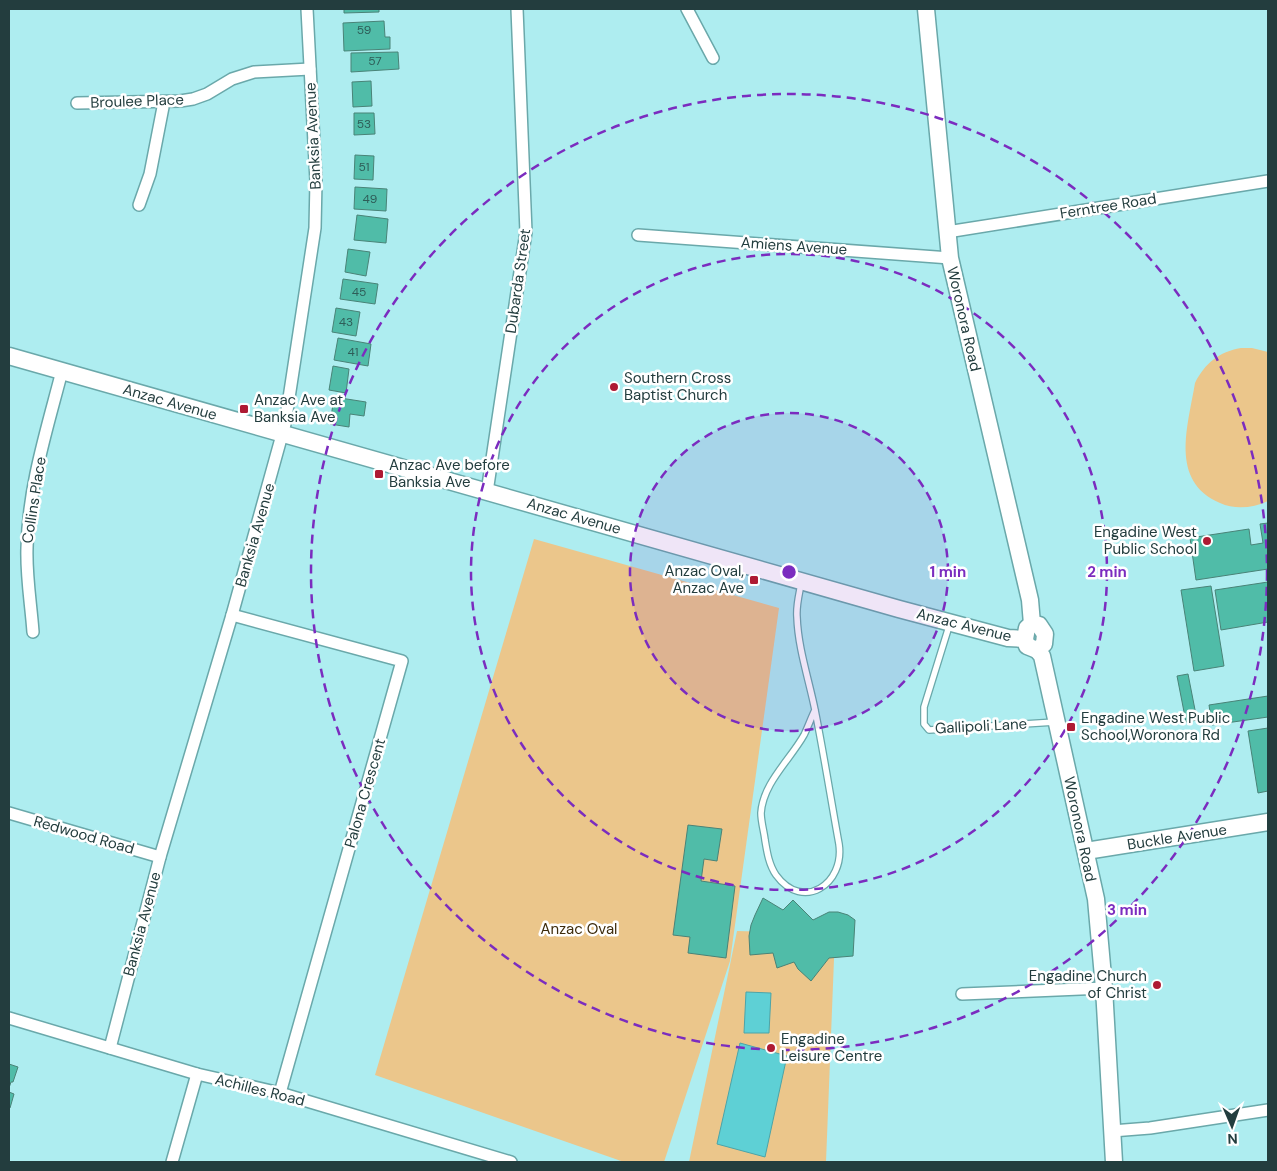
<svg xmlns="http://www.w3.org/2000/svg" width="1277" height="1171" font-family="'DM Sans',sans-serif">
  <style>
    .green { fill: #ebc68b }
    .water { fill: #5ed0d5; stroke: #4ca4a8 }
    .building { fill: #50bca8; stroke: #498377 }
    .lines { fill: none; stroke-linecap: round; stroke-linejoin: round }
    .lane-casing { stroke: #6aa8aa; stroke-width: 8 }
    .street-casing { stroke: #6aa8aa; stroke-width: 14 }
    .secondary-casing { stroke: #6aa8aa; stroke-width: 19 }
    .lane { stroke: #fff; stroke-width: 5.5 }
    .street { stroke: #fff; stroke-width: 11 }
    .secondary { stroke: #fff; stroke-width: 16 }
    .ring { fill: none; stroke: #7b2cbf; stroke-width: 2.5; stroke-dasharray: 9 6 }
    .poi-dot { fill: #ae1a33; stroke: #fff; stroke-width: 2 }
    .labels { text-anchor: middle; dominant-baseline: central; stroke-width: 5; stroke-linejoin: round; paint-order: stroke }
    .number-label { font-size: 12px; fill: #2e5d58 }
    .street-label { font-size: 15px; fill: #233d3e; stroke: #fff }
    .poi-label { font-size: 15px; fill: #233d3e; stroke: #fff; text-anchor: start }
    .park-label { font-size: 15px; fill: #3e2c0c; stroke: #fff }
    .centre { fill: #7b2cbf; stroke: #fff; stroke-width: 2.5 }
    .ring-label { font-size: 15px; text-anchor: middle; font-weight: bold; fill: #7b2cbf; stroke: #fff; stroke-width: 5; stroke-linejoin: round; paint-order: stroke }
  </style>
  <rect width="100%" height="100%" fill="#aeedf0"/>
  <g class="green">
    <path d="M1241,348H1252L1268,352V501C1253,508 1235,510 1220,503C1169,481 1188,426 1195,383C1205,363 1219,352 1241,348Z"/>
    <polygon points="534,539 779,608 730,961 664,1162 624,1162 375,1075"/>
    <polygon points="737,931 835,934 826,1162 689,1162"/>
  </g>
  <g class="water">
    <polygon points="746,992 771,993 769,1033 744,1033"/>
    <polygon points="740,1043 787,1056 765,1157 717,1144"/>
  </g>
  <g class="building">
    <polygon points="344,9 379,9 379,12 344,13"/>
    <polygon points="384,21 385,37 390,37 390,49 344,51 343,23"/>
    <polygon points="398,52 399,69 351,72 351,53"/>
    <polygon points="371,81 372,106 353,107 352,82"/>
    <polygon points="354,113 374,113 375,134 354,135"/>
    <polygon points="355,155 374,156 373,180 354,179"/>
    <polygon points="355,187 387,189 386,211 354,209"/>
    <polygon points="357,215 388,219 386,243 354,240"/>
    <polygon points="348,249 370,252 366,276 345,272"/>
    <polygon points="343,279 378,284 375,304 340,299"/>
    <polygon points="336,308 360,312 356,336 332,332"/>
    <polygon points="338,338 371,344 368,366 334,360"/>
    <polygon points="333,366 349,369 346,393 329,390"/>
    <polygon points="334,397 366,402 364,416 350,414 349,427 330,424"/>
    <polygon points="1268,523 1268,569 1196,580 1190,538 1249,529 1251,545 1263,543 1260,524"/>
    <polygon points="1268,582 1268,622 1221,630 1215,590"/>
    <polygon points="1211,586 1224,666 1194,671 1181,590"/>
    <polygon points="1188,674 1197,720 1186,722 1177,676"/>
    <polygon points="1268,696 1268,717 1212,725 1209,705"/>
    <polygon points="1268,728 1268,791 1258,793 1248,731"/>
    <polygon points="688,825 722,829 717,861 704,859 701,881 735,886 726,958 688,953 690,937 673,935"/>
    <polygon points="763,898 783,910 793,900 813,920 829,912 838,912 848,915 855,920 853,956 829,958 811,981 798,969 794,962 777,968 773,953 750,955 749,936 751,925 755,915"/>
    <polygon points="9,1062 9,1064 18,1067 13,1082 11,1082 9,1088"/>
    <polygon points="9,1092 14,1094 10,1108 9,1107"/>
  </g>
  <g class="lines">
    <defs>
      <g id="lane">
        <path d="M801,584C799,595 796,606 797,617C798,648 809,680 815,710C824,755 831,800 839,844C845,884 803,912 776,875C769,865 767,852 765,840C764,831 761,822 761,813C763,783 790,760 804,735C808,727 811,718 815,710"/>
        <polyline points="950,623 924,707 924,724 929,730 1055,722"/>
      </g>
      <g id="street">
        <polyline points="687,9 713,58"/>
        <polyline points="77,103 180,101 193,99 207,94 232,79 254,72 310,69"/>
        <polyline points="139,205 150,174 164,102"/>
        <polyline points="947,232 1268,181"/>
        <polyline points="638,235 950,258"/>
        <polyline points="487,492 526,232 517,9"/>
        <polyline points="232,615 402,661 280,1093"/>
        <path d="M33,632C31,604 26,576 27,548C28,488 47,429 62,371"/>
        <polyline points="9,813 160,857"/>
        <polyline points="962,994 1104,988"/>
        <polyline points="9,1018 197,1074 280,1093 511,1162"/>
        <polyline points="110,1048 160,857 232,615 285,424 315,228 316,181 307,9"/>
        <polyline points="1112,1131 1150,1128 1268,1110"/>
        <polyline points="172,1162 197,1074"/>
      </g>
      <g id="secondary">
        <polyline points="926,9 950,258 1030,600 1032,624"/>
        <polyline points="9,356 899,609 1008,638 1025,639"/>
        <polygon points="1032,624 1039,625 1045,634 1044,644 1037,650 1027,646 1025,639 1027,628"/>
        <polyline points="1037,650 1042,656 1096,899 1104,988 1114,1162"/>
        <polyline points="1086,851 1268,822"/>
      </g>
    </defs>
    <use href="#lane" class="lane-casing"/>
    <use href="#street" class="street-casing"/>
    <use href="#secondary" class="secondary-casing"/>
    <use href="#lane" class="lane"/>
    <use href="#street" class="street"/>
    <use href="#secondary" class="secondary"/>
  </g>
  <circle cx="789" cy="572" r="159" fill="#7b2cbf" fill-opacity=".12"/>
  <g class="ring">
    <circle cx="789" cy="572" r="159"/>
    <circle cx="789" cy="572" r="318"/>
    <circle cx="789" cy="572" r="478"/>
  </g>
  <g class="poi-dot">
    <circle cx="614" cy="387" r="5"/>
    <rect x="239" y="404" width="10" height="10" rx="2.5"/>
    <rect x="374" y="469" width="10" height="10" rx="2.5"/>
    <circle cx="1207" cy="541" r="5"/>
    <rect x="749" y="575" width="10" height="10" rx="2.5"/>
    <rect x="1066" y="722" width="10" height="10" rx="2.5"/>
    <circle cx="1157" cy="985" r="5"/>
    <circle cx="771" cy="1048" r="5"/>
  </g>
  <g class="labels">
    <g class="number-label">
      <text x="364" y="30">59</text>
      <text x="375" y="61">57</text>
      <text x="364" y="124">53</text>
      <text x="364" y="167">51</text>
      <text x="370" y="199">49</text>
      <text x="359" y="292">45</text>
      <text x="346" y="322">43</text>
      <text x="353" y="352">41</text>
    </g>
    <g class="street-label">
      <text transform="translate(137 101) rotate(-2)">Broulee Place</text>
      <text transform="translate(313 136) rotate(-93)">Banksia Avenue</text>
      <text transform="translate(1108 206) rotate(-9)">Ferntree Road</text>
      <text transform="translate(794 246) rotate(4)">Amiens Avenue</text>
      <text transform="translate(518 281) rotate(-82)">Dubarda Street</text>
      <text transform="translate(964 319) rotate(77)">Woronora Road</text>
      <text transform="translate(170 402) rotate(16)">Anzac Avenue</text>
      <text transform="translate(34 500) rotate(-81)">Collins Place</text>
      <text transform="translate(574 516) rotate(16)">Anzac Avenue</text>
      <text transform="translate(255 535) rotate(-74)">Banksia Avenue</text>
      <text transform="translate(964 625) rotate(14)">Anzac Avenue</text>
      <text transform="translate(981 726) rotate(-3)">Gallipoli Lane</text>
      <text transform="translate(365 793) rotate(-74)">Palona Crescent</text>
      <text transform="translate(1080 829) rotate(78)">Woronora Road</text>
      <text transform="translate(84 835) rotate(16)">Redwood Road</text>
      <text transform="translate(1177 837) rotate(-9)">Buckle Avenue</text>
      <text transform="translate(142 924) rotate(-75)">Banksia Avenue</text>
      <text transform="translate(260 1090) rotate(14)">Achilles Road</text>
    </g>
    <g class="poi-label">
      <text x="624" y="378">Southern Cross<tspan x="624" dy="17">Baptist Church</tspan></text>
      <text x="254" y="400">Anzac Ave at<tspan x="254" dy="17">Banksia Ave</tspan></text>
      <text x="389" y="465">Anzac Ave before<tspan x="389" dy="17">Banksia Ave</tspan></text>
      <text x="1197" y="532" text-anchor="end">Engadine West<tspan x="1197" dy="17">Public School</tspan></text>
      <text x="744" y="571" text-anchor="end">Anzac Oval,<tspan x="744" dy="17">Anzac Ave</tspan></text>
      <text x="1081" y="718">Engadine West Public<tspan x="1081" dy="17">School,Woronora Rd</tspan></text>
      <text x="1147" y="976" text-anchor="end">Engadine Church<tspan x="1147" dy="17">of Christ</tspan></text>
      <text x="781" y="1039">Engadine<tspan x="781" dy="17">Leisure Centre</tspan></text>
    </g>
    <g class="park-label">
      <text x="579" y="929">Anzac Oval</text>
    </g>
  </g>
  <circle cx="789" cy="572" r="8" class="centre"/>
  <g class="ring-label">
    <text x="948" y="577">1 min</text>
    <text x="1107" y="577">2 min</text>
    <text x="1127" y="915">3 min</text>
  </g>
  <rect width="1277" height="1171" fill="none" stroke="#233d3e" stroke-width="20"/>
  <g transform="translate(1232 1126) rotate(178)" stroke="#ffffff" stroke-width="4" paint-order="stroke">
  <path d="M0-4L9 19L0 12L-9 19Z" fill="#233d3e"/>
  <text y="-8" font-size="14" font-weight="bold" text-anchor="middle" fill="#233d3e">N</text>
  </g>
</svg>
